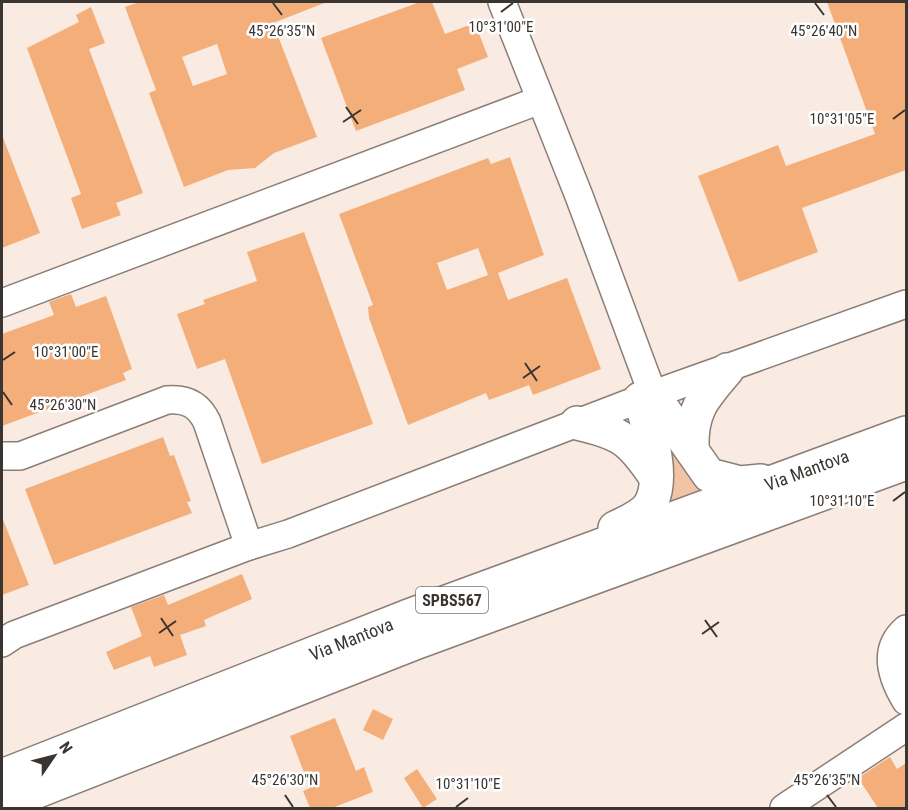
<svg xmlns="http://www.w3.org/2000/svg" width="908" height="810" font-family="'Roboto Condensed',sans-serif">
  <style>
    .green { fill: #f0c4a4 }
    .building { fill: #f4ae79; fill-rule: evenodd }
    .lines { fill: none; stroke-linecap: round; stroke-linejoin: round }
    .minor-casing { stroke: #8b7e76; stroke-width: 30 }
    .highway-casing { stroke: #8b7e76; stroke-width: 36 }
    .minor { stroke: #fff; stroke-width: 27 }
    .highway { stroke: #fff; stroke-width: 33 }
    .ticks { fill: none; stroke: #3a3531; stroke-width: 2 }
    .labels { text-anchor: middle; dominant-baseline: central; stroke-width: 5; stroke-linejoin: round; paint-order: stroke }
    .shield { fill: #fff; stroke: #75726f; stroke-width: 1.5 }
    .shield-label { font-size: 16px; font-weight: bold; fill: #3a3531 }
    .street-label { font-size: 18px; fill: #3a3531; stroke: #fff }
    .ticks-label { font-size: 15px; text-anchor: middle; fill: #3a3531; stroke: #fff; stroke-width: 5; stroke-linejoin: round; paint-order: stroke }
  </style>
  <rect width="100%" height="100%" fill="#f9ebe1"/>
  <polygon class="green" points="655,427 718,492 657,510"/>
  <g class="building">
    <path d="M139,2H327L273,23L317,137L274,153L255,168L228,170L184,187L149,93L156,90L125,7ZM217,44L227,74L193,86L182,57Z"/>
    <polygon points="420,2 432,2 445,34 475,23 488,57 457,69 465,90 356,131 321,38"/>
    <polygon points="827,2 906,2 906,170 802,208 818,252 739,282 698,176 778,145 786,166 875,134"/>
    <polygon points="91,7 105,43 89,49 143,193 116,203 121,215 82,229 71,198 81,194 27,48 79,22 76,15"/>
    <polygon points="2,135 40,233 2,248"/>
    <path d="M510,157L544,255L498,273L508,300L567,278L601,369L533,395L529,385L489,400L486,393L408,425L369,318L368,307L373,305L339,214L488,158L491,164ZM478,248L488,275L447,290L437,263Z"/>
    <polygon points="304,232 373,424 262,464 225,359 197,369 177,314 205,304 203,300 257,281 247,252"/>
    <polygon points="71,294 76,307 106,296 132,369 123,373 126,380 2,426 2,334 54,315 49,302"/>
    <polygon points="163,437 170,456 174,455 191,501 187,502 192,513 54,565 25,489"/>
    <polygon points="2,517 29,585 2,595"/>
    <polygon points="242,574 252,599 204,620 206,626 180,635 187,655 154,667 150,656 114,670 106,652 142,636 131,607 164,595 168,605"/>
    <polygon points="373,709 393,719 383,740 363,730"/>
    <polygon points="335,718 356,771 364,767 373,792 332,808 310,808 303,791 310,788 290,736"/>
    <polygon points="890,757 897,769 906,763 906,808 878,808 858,778"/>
    <polygon points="417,769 437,799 423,808 404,778"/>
  </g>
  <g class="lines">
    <defs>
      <g id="minor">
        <polyline points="502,2 579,196 653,395"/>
        <polyline points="2,303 540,100"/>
        <path d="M2,456H20L167,400C186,398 199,405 207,422L249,546"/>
        <path d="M906,629C882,650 892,678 906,701"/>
        <polyline points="2,643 14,635 249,546 288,534 640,399 906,304"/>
        <polyline points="784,808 906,727"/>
      </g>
      <g id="highway">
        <polyline points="653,395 709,475 740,483 761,481"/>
        <path d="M577,423C621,433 630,439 655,476"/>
        <path d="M692,447C691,410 704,397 727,370"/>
        <path d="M615,528C627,522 642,517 650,505C666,477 649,428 640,399"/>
        <path id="s1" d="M2,776L406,617L906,433"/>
        <polyline points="2,805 420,641 906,463"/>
      </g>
    </defs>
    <use href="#minor" class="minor-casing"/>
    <use href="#highway" class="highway-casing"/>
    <use href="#minor" class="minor"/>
    <use href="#highway" class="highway"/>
  </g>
  <path class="ticks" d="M273,3L282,15M815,3L824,15M501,12L513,3M346,107L358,124M893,119L905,110M343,122L361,110M3,360L15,352M525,363L537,381M523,378L540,366M3,392L12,405M893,501L905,492M161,618L173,636M705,620L717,637M159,633L176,621M702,634L719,622M285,795L293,807M827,795L836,807M456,807L468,798"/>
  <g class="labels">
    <rect class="shield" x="416" y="587" width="72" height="26" rx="4.5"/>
    <g class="shield-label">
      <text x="452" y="600">SPBS567</text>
    </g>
    <g class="street-label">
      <text stroke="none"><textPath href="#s1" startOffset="861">Via Mantova</textPath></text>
      <text stroke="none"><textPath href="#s1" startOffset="375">Via Mantova</textPath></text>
    </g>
  </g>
  <g class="ticks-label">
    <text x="501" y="32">10°31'00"E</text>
    <text x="282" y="36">45°26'35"N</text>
    <text x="824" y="36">45°26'40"N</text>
    <text x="842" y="124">10°31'05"E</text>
    <text x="66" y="357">10°31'00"E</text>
    <text x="63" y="410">45°26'30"N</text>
    <text x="842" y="506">10°31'10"E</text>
    <text x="285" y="785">45°26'30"N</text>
    <text x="827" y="785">45°26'35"N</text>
    <text x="468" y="789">10°31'10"E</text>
  </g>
  <rect width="908" height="810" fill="none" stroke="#3a3531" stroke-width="6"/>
  <g transform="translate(54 756) rotate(55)" stroke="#ffffff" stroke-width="4.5" paint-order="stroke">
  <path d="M0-4.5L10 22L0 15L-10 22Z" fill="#3a3531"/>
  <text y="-9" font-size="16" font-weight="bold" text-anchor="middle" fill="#3a3531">N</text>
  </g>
</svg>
